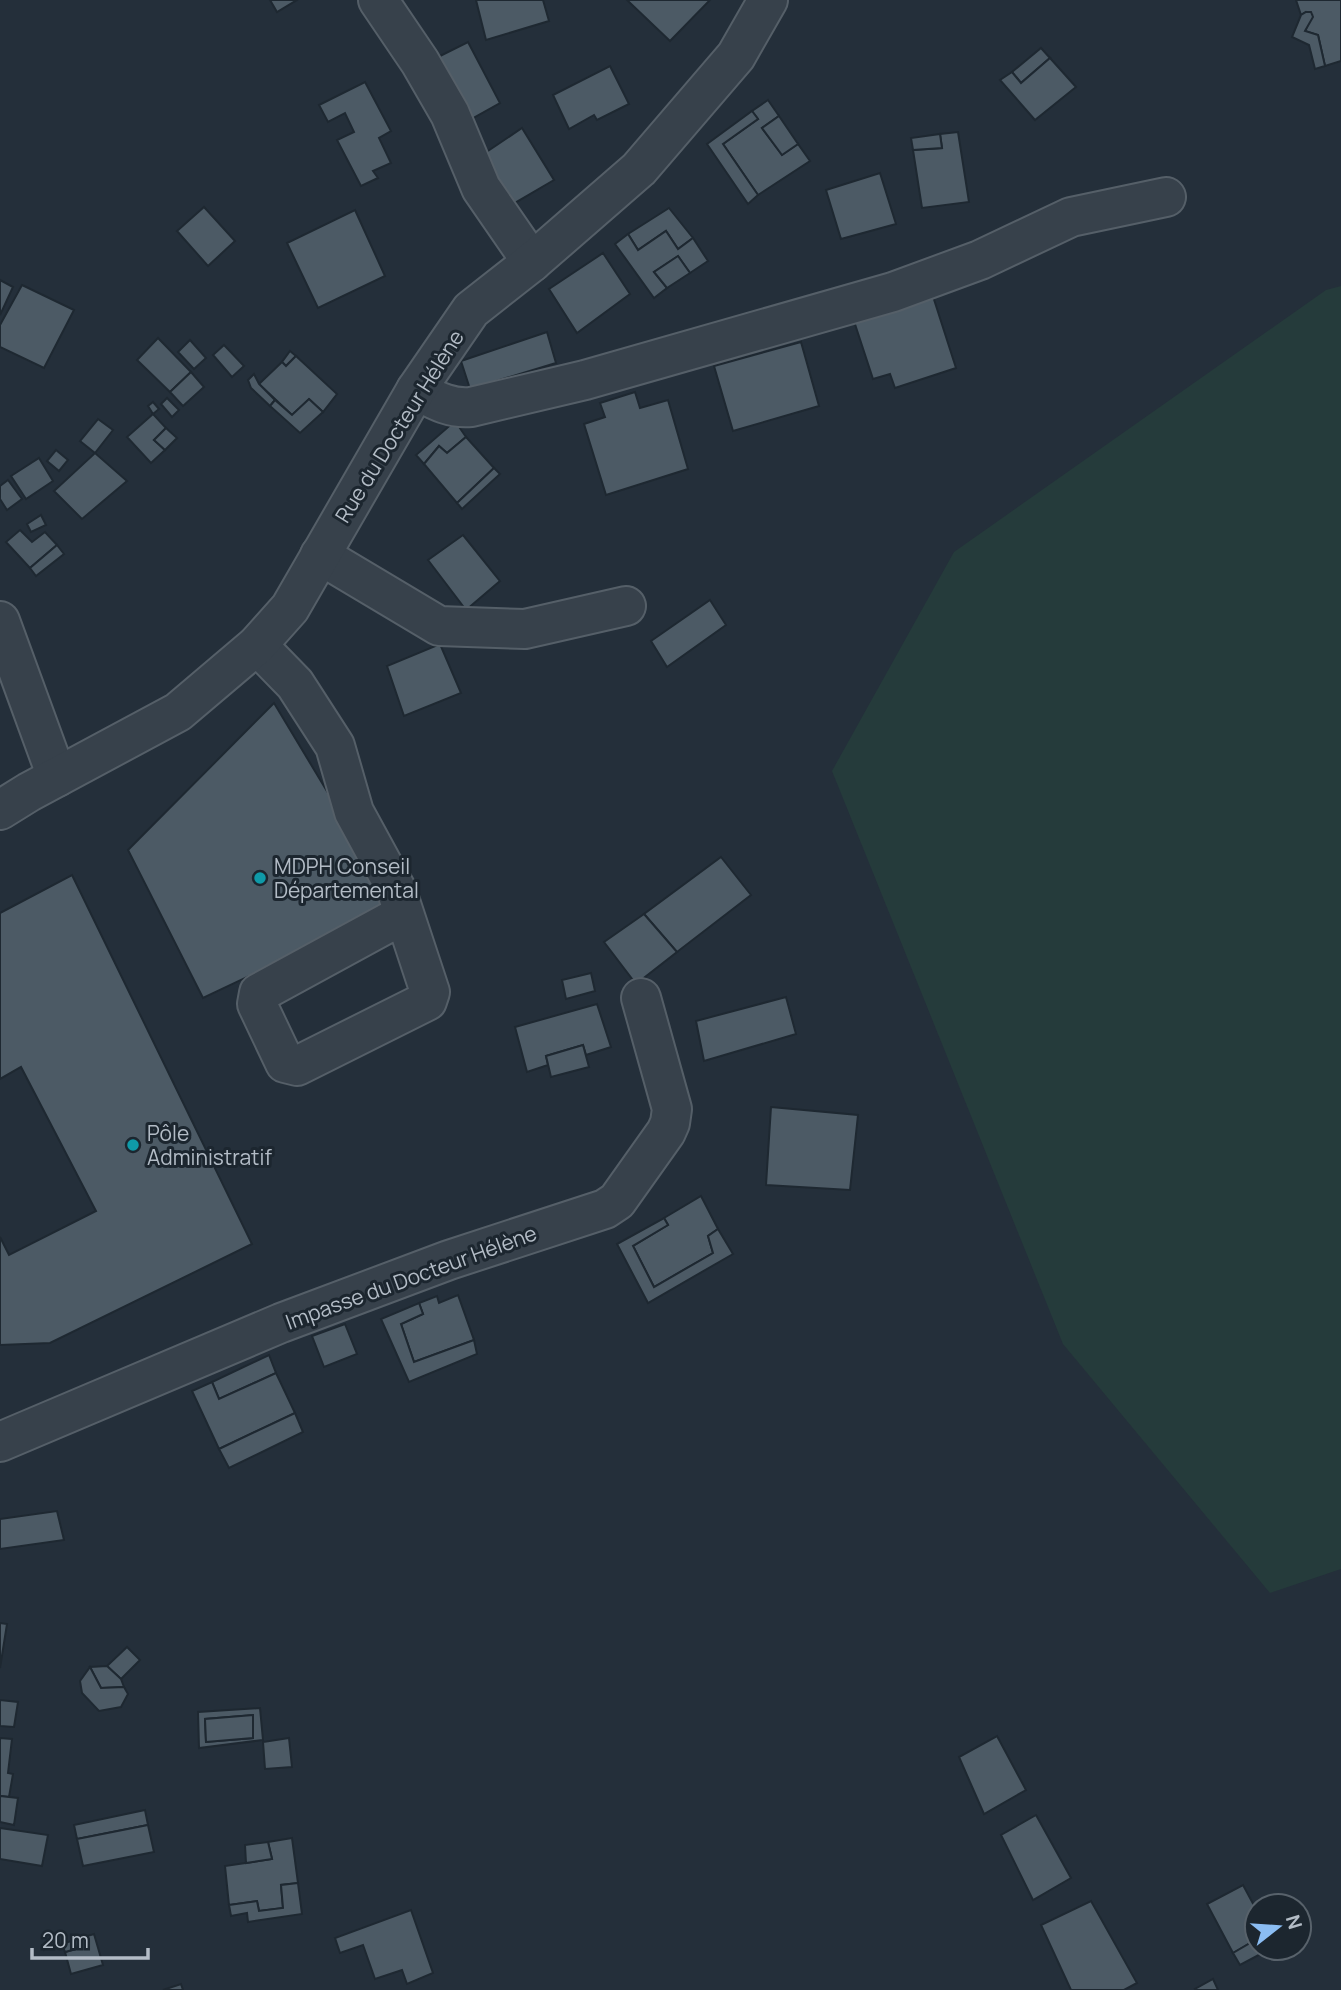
<svg xmlns="http://www.w3.org/2000/svg" width="1341" height="1990" font-family="Manrope,sans-serif">
  <style>
    .green { fill: #253b3b }
    .building { fill: #4c5a65; stroke: #1e2831; stroke-width: 2; fill-rule: evenodd }
    .lines { fill: none; stroke-linecap: round; stroke-linejoin: round }
    .minor-casing { stroke: #555f68; stroke-width: 42 }
    .minor { stroke: #37414b; stroke-width: 38 }
    .culture-dot { fill: #0f9aa8; stroke: #1c262f; stroke-width: 2.5 }
    .labels { text-anchor: middle; dominant-baseline: central; stroke-width: 6; stroke-linejoin: round; paint-order: stroke }
    .street-label { font-size: 21px; fill: #b3bcc6; stroke: #1c262f }
    .poi-label { font-size: 21px; fill: #b3bcc6; stroke: #1c262f; text-anchor: start }
  </style>
  <rect width="100%" height="100%" fill="#242f3a"/>
  <polygon class="green" points="1341,286 1341,1569 1270,1593 1063,1344 832,771 954,552 1326,290"/>
  <g class="building">
    <polygon points="270,0 297,0 277,12"/>
    <polygon points="476,0 543,0 549,21 486,40"/>
    <polygon points="627,0 710,0 670,41"/>
    <polygon points="1296,0 1341,0 1341,61 1325,66 1318,35 1305,31 1312,15 1306,12 1301,15"/>
    <polygon points="1306,12 1311,12 1313,17 1305,31 1318,35 1325,66 1315,69 1309,45 1292,37 1301,15"/>
    <polygon points="468,42 500,103 466,122 436,58"/>
    <polygon points="1041,48 1050,58 1021,83 1012,72"/>
    <polygon points="1050,58 1076,87 1035,120 1000,80 1012,72 1021,83"/>
    <polygon points="610,66 629,104 597,120 594,115 569,129 553,95"/>
    <polygon points="365,82 391,131 379,138 391,163 373,171 378,178 361,186 337,140 354,132 345,113 328,122 319,105"/>
    <polygon points="768,100 779,116 762,128 782,155 798,144 810,161 758,195 723,144 758,119 752,111"/>
    <polygon points="752,111 758,119 723,144 758,195 748,204 707,144"/>
    <polygon points="779,116 798,144 782,155 762,128"/>
    <polygon points="522,128 554,180 508,207 479,157"/>
    <polygon points="958,132 969,202 922,208 913,150 942,148 940,134"/>
    <polygon points="940,134 942,148 913,150 911,138"/>
    <polygon points="880,173 896,224 841,239 826,190"/>
    <polygon points="204,207 235,241 208,266 177,231"/>
    <polygon points="669,208 693,238 678,249 666,231 638,250 628,234"/>
    <polygon points="355,210 385,276 318,308 287,243"/>
    <polygon points="666,231 678,249 693,238 708,261 690,273 678,256 654,272 667,288 654,298 615,244 628,234 638,250"/>
    <polygon points="603,253 630,294 577,333 549,289"/>
    <polygon points="678,256 690,273 667,288 654,272"/>
    <polygon points="0,280 13,287 0,315"/>
    <polygon points="22,285 74,310 44,368 0,347 0,325"/>
    <polygon points="930,287 956,368 895,388 890,374 873,379 851,312"/>
    <polygon points="547,332 556,363 470,389 461,361"/>
    <polygon points="158,338 191,372 170,392 137,360"/>
    <polygon points="190,340 206,358 194,369 178,352"/>
    <polygon points="801,342 819,406 733,431 714,366"/>
    <polygon points="224,345 244,366 232,377 213,355"/>
    <polygon points="290,351 296,356 286,366 282,362"/>
    <polygon points="296,356 337,394 323,412 309,399 292,415 259,384 282,362 286,366"/>
    <polygon points="191,372 204,387 183,406 170,392"/>
    <polygon points="254,374 259,384 275,400 270,406 251,388 248,380"/>
    <polygon points="635,392 640,408 668,400 688,469 606,495 584,424 605,417 600,403"/>
    <polygon points="167,398 179,410 172,417 161,404"/>
    <polygon points="309,399 323,412 300,433 270,406 275,400 292,415"/>
    <polygon points="153,402 159,409 153,414 148,406"/>
    <polygon points="153,414 166,428 154,440 165,450 151,463 127,437"/>
    <polygon points="98,419 113,430 95,453 80,441"/>
    <polygon points="455,421 466,437 447,453 439,446 424,464 416,455"/>
    <polygon points="166,428 177,438 165,450 154,440"/>
    <polygon points="466,437 494,468 457,503 424,464 439,446 447,453"/>
    <polygon points="56,450 68,460 59,471 47,461"/>
    <polygon points="95,453 127,481 82,519 54,491"/>
    <polygon points="39,458 53,481 26,499 11,476"/>
    <polygon points="494,468 500,474 462,509 457,503"/>
    <polygon points="8,480 22,499 7,510 0,499 0,486"/>
    <polygon points="41,515 46,525 31,532 27,524"/>
    <polygon points="20,530 32,542 45,532 57,545 30,568 6,542"/>
    <polygon points="463,535 500,581 466,610 428,560"/>
    <polygon points="57,545 64,554 36,576 30,568"/>
    <polygon points="710,600 726,625 667,667 651,641"/>
    <polygon points="440,644 461,693 404,716 387,666"/>
    <polygon points="274,703 396,906 203,998 128,850"/>
    <polygon points="721,857 751,895 677,952 644,914"/>
    <polygon points="72,875 252,1244 50,1343 0,1345 0,1237 9,1255 96,1211 21,1067 0,1079 0,913"/>
    <polygon points="644,914 677,952 636,984 604,942"/>
    <polygon points="591,973 595,991 566,999 562,980"/>
    <polygon points="786,997 796,1034 704,1061 696,1021"/>
    <polygon points="597,1004 611,1047 586,1055 583,1045 546,1056 548,1065 527,1072 515,1027"/>
    <polygon points="583,1045 589,1067 551,1077 546,1056"/>
    <polygon points="771,1107 858,1115 850,1190 766,1185"/>
    <polygon points="701,1196 718,1229 708,1236 713,1253 654,1287 633,1246 668,1225 664,1218"/>
    <polygon points="664,1218 668,1225 633,1246 654,1287 713,1253 708,1236 718,1229 733,1254 648,1303 617,1244"/>
    <polygon points="458,1295 474,1340 414,1362 401,1324 423,1314 419,1303 437,1296 439,1303"/>
    <polygon points="419,1303 423,1314 401,1324 414,1362 474,1340 477,1354 409,1382 381,1319"/>
    <polygon points="345,1324 357,1354 324,1367 312,1336"/>
    <polygon points="269,1355 276,1373 219,1399 212,1382"/>
    <polygon points="276,1373 295,1413 219,1449 192,1391 212,1382 219,1399"/>
    <polygon points="295,1413 303,1432 229,1468 219,1449"/>
    <polygon points="57,1511 64,1540 0,1549 0,1519"/>
    <polygon points="0,1623 7,1624 0,1668"/>
    <polygon points="127,1647 140,1660 121,1679 107,1666"/>
    <polygon points="107,1666 121,1679 124,1687 101,1688 90,1667"/>
    <polygon points="90,1667 101,1688 124,1687 128,1694 121,1707 99,1711 82,1693 80,1681"/>
    <polygon points="0,1700 18,1702 14,1727 0,1726"/>
    <path d="M260,1708L263,1740L199,1748L198,1712ZM253,1715V1738L206,1742L205,1719Z"/>
    <polygon points="253,1715 253,1738 206,1742 205,1719"/>
    <polygon points="997,1736 1026,1790 984,1814 959,1757"/>
    <polygon points="0,1738 12,1739 8,1773 13,1774 9,1797 0,1796"/>
    <polygon points="289,1738 292,1767 265,1769 263,1742"/>
    <polygon points="0,1796 18,1798 14,1825 0,1822"/>
    <polygon points="145,1810 148,1825 77,1839 74,1825"/>
    <polygon points="1036,1815 1071,1878 1033,1900 1001,1835"/>
    <polygon points="148,1825 154,1852 83,1866 77,1839"/>
    <polygon points="0,1828 48,1835 42,1866 0,1859"/>
    <polygon points="292,1838 298,1883 281,1885 283,1908 259,1911 257,1901 229,1905 225,1866 272,1859 268,1842"/>
    <polygon points="268,1842 272,1859 246,1863 245,1845"/>
    <polygon points="298,1883 302,1914 248,1922 247,1913 231,1916 229,1905 257,1901 259,1911 283,1908 281,1885"/>
    <polygon points="1243,1885 1257,1911 1257,1939 1233,1953 1207,1904"/>
    <polygon points="1091,1901 1137,1983 1124,1990 1071,1990 1041,1925"/>
    <polygon points="411,1910 433,1973 407,1984 402,1970 375,1979 363,1945 340,1953 335,1938"/>
    <polygon points="94,1934 103,1965 71,1974 65,1952 76,1949 74,1940"/>
    <polygon points="1257,1939 1257,1948 1272,1948 1240,1965 1233,1953"/>
    <polygon points="74,1940 76,1949 65,1952 62,1944"/>
    <polygon points="1213,1979 1218,1990 1196,1990 1195,1989"/>
    <polygon points="181,1984 183,1990 163,1990"/>
  </g>
  <g class="lines">
    <defs>
      <g id="minor">
        <polyline points="378,0 420,62 450,114 481,188 532,262"/>
        <path d="M416,390C435,400 450,409 471,407L585,380L893,292L980,260L1071,217L1166,197"/>
        <polyline points="320,555 439,626 525,629 626,606"/>
        <polyline points="0,621 57,777"/>
        <polyline points="257,645 295,684 335,746 354,812 396,889 430,992 427,1001 297,1066 285,1063 257,1004 259,993 404,914"/>
        <polyline points="0,810 29,792 178,712 257,645 290,608 416,390 471,310 532,262 639,169 736,56 768,0"/>
        <polyline points="0,1442 281,1323 449,1260 605,1209 617,1201 666,1132 670,1123 672,1109 641,998"/>
      </g>
    </defs>
    <use href="#minor" class="minor-casing"/>
    <use href="#minor" class="minor"/>
  </g>
  <g class="culture-dot">
    <circle cx="260" cy="878" r="7"/>
    <circle cx="133" cy="1145" r="7"/>
  </g>
  <g class="labels">
    <g class="street-label">
      <text transform="translate(399 426) rotate(-58)">Rue du Docteur Hélène</text>
      <text transform="translate(411 1277) rotate(-20)">Impasse du Docteur Hélène</text>
    </g>
    <g class="poi-label">
      <text x="274" y="866">MDPH Conseil<tspan x="274" dy="24">Départemental</tspan></text>
      <text x="147" y="1133">Pôle<tspan x="147" dy="24">Administratif</tspan></text>
    </g>
  </g>
  <g transform="translate(1278 1927) rotate(73)"><circle r="33" fill="#1c262f" stroke="#58626b" stroke-width="2"/>
  <path d="M0-5L12 26L0 18L-12 26Z" fill="#8bbdf3"/>
  <text y="-10" font-size="19" font-weight="bold" text-anchor="middle" fill="#b3bcc6">N</text>
  </g>
  <path d="M32 1948v10h116v-10" fill="none" stroke="#b3bcc6" stroke-width="3.5"/>
  <text x="42" y="1948" font-size="21" fill="#b3bcc6" stroke="#1c262f" stroke-width="5" paint-order="stroke">20 m</text>
</svg>
